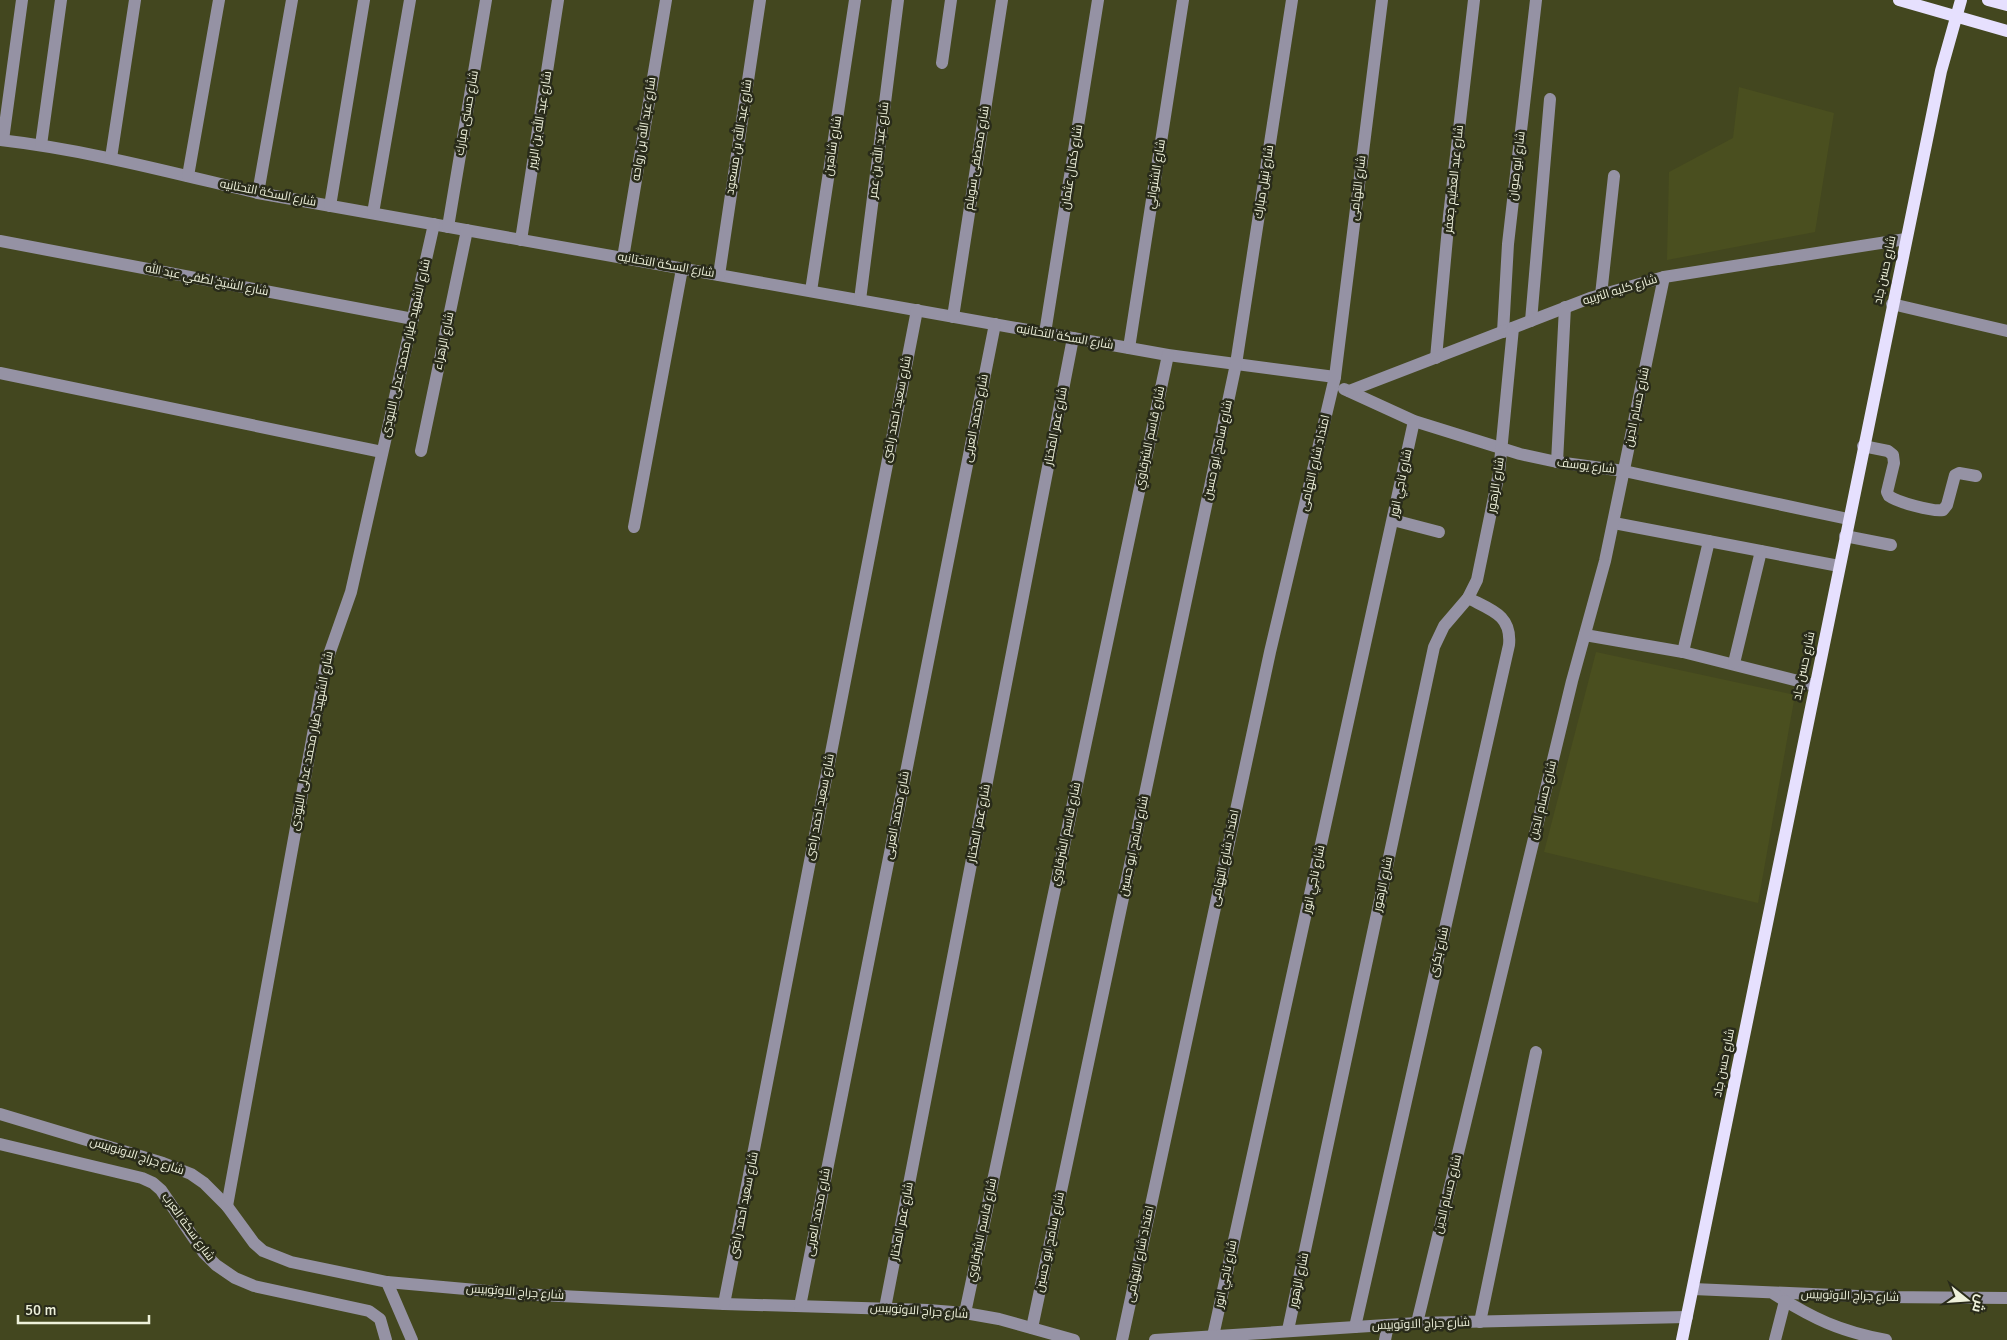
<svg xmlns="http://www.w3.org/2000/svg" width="2007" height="1340" font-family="Signika,Cairo,sans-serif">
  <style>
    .built { fill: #4a4f1f }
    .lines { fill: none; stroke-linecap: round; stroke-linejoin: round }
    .minor { stroke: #9592a4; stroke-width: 12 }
    .major { stroke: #e6e0fe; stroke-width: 12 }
    .labels { text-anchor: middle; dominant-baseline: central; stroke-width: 5; stroke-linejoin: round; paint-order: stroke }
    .street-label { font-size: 12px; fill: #eef1db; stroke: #292b1a }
  </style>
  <rect width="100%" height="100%" fill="#43471f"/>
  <g class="built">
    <polygon points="1739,87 1834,113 1815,232 1667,260 1669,172 1733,138"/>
    <polygon points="1596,652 1795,695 1758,903 1544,852"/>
  </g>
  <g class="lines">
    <g class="minor">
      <polyline points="942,63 951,0"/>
      <path d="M0,140C88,150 173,173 258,193L1168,355L1335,377"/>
      <polyline points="3,140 22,0"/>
      <polyline points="41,145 61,0"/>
      <polyline points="111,158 135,0"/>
      <polyline points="188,176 219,0"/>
      <polyline points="258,193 292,0"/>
      <polyline points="330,206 364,0"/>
      <polyline points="373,213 410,0"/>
      <polyline points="448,227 486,0"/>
      <polyline points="521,240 558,0"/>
      <polyline points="0,241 413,319"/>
      <polyline points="623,258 666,0"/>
      <polyline points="719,275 760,0"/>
      <polyline points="811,291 855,0"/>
      <polyline points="1601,295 1614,176"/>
      <polyline points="860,300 898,0"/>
      <polyline points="1892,304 2007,331"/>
      <polyline points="953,317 1002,0"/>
      <polyline points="1531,321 1550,99"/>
      <polyline points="1503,332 1508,244 1536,0"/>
      <polyline points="1045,333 1098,0"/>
      <polyline points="1129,348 1183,0"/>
      <polyline points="1436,358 1449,216 1474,0"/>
      <polyline points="0,373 382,452"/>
      <polyline points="1344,389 1414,421 1520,454 1557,462 1624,471 1848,519"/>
      <polyline points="1349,391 1590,298 1664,277 1906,239"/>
      <path d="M1863,446L1888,451L1893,455L1894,463L1887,492L1889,496C1897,502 1933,512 1943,510L1947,505L1955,475L1959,473L1976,476"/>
      <polyline points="421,451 467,230"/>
      <polyline points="1557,462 1565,307"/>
      <polyline points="1393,520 1439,532"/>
      <polyline points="1614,523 1839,566"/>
      <polyline points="634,527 682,269"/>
      <polyline points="1845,536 1891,545"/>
      <polyline points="1585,635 1683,652 1814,685"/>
      <polyline points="1683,652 1709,541"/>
      <polyline points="1734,663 1761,551"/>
      <polyline points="0,1114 163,1163 191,1174 204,1183 227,1206 254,1243 263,1251 291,1262 387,1282 520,1294 724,1304 928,1310 965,1313 999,1319 1074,1340"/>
      <polyline points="0,1144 142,1178 153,1183 161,1190 204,1253 216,1265 235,1278 254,1286 369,1311 380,1319 386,1340"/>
      <polyline points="227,1206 326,663 351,592 434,224"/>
      <polyline points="387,1282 412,1340"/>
      <polyline points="1693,1289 1881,1297 2007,1298"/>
      <path d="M1774,1294C1814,1319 1839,1331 1886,1340"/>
      <polyline points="724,1304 917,310"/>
      <polyline points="800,1306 995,324"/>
      <polyline points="885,1308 1073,338"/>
      <polyline points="965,1313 1168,355"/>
      <polyline points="1480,1322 1536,1052"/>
      <polyline points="1417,1323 1572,681 1605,561 1664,277"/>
      <path d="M1355,1327L1509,645C1512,615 1491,610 1468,598"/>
      <polyline points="1032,1328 1236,364 1292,0"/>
      <polyline points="1288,1330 1434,647 1444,626 1468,598 1477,580 1499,473 1513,328"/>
      <polyline points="1213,1336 1414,421"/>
      <polyline points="1122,1340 1270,652 1335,377 1382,0"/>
      <polyline points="1155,1340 1417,1323 1687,1317"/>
      <polyline points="1385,1340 1388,1325"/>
      <polyline points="1775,1340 1785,1301"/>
    </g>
    <g class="major">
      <polyline points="1899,0 2007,31"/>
      <polyline points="1988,0 2007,5"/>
      <polyline points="1682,1340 1941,71 1961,0"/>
    </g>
  </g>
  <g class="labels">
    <g class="street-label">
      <text transform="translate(467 113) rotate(-80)">شارع حسنى مبارك</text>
      <text transform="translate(540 120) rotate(-81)">شارع عبد الله بن الزبير</text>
      <text transform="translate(644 129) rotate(-81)">شارع عبد الله بن رواحه</text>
      <text transform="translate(739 137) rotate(-81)">شارع عبد الله بن مسعود</text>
      <text transform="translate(833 146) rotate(-81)">شارع شاهين</text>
      <text transform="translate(879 150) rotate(-83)">شارع عبد الله بن عمر</text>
      <text transform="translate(977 158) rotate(-81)">شارع مصطفى سويلم</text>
      <text transform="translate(1517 166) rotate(-83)">شارع ابو صوان</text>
      <text transform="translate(1072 167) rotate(-81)">شارع كمال عثمان</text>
      <text transform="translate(1156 174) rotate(-81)">شارع الشنواني</text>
      <text transform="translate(1454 179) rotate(-84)">شارع عبد العظيم جعفر</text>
      <text transform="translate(1264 182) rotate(-81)">شارع نبيل مبارك</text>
      <text transform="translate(1358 188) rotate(-83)">شارع التهامى</text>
      <text transform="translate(268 193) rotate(11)">شارع السكة التحتانيه</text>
      <text transform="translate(666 265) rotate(10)">شارع السكة التحتانيه</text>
      <text transform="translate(1885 270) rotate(-78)">شارع حسن جاد</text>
      <text transform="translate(207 280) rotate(11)">شارع الشيخ لطفي عبد الله</text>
      <text transform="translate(1620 290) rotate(-17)">شارع كليه التربيه</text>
      <text transform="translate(1065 337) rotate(10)">شارع السكة التحتانيه</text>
      <text transform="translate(444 341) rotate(-78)">شارع الزهراء</text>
      <text transform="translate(406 348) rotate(-77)">شارع الشهيد طيار محمد عدلى اللبودى</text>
      <text transform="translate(1637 407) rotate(-78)">شارع حسام الدين</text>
      <text transform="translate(897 409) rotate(-79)">شارع سعيد احمد راضى</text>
      <text transform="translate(976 418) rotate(-79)">شارع محمد العربى</text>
      <text transform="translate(1056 426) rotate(-79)">شارع عمر المختار</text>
      <text transform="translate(1150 438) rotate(-78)">شارع قاسم الشرقاوي</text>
      <text transform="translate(1218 450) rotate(-78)">شارع سامح ابو حسين</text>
      <text transform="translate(1315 463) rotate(-77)">امتداد شارع التهامى</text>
      <text transform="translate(1586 466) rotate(7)">شارع يوسف</text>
      <text transform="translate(1401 483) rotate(-78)">شارع ناجي انور</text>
      <text transform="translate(1496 485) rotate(-81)">شارع الزهور</text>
      <text transform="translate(1804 666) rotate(-78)">شارع حسن جاد</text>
      <text transform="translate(312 741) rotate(-79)">شارع الشهيد طيار محمد عدلى اللبودى</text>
      <text transform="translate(1543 800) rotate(-76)">شارع حسام الدين</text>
      <text transform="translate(820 807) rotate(-79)">شارع سعيد احمد راضى</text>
      <text transform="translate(897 815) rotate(-79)">شارع محمد العربى</text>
      <text transform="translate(979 823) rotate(-79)">شارع عمر المختار</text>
      <text transform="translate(1066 834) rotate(-78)">شارع قاسم الشرقاوي</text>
      <text transform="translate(1134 846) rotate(-78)">شارع سامح ابو حسين</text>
      <text transform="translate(1225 858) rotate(-78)">امتداد شارع التهامى</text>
      <text transform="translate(1314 879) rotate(-78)">شارع ناجي انور</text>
      <text transform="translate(1383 884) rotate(-78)">شارع الزهور</text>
      <text transform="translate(1439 952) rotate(-77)">شارع بكرى</text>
      <text transform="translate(1724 1063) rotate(-79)">شارع حسن جاد</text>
      <text transform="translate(137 1156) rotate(18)">شارع جراج الاوتوبيس</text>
      <text transform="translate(1448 1194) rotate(-76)">شارع حسام الدين</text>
      <text transform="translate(744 1205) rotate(-79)">شارع سعيد احمد راضى</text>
      <text transform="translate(818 1212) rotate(-79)">شارع محمد العربى</text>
      <text transform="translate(902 1221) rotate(-79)">شارع عمر المختار</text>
      <text transform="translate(188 1227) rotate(54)">شارع سكة العرب</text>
      <text transform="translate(982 1230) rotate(-78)">شارع قاسم الشرقاوي</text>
      <text transform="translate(1050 1242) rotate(-78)">شارع سامح ابو حسين</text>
      <text transform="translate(1140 1254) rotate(-78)">امتداد شارع التهامى</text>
      <text transform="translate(1226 1274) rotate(-78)">شارع ناجي انور</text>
      <text transform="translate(1299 1280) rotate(-78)">شارع الزهور</text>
      <text transform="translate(515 1292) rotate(4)">شارع جراج الاوتوبيس</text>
      <text transform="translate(1850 1296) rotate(2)">شارع جراج الاوتوبيس</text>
      <text transform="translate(919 1311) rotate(4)">شارع جراج الاوتوبيس</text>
      <text transform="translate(1421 1324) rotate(-2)">شارع جراج الاوتوبيس</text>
    </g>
  </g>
  <g transform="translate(1967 1300) rotate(107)" stroke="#292b1a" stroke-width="4" paint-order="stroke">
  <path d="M0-4L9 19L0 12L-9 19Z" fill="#eef1db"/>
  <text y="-8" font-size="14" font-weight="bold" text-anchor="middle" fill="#eef1db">ش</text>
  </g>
  <path d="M18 1315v8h131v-8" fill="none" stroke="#eef1db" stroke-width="2.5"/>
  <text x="25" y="1315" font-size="15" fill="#eef1db" stroke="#292b1a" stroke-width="4" paint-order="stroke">50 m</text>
</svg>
